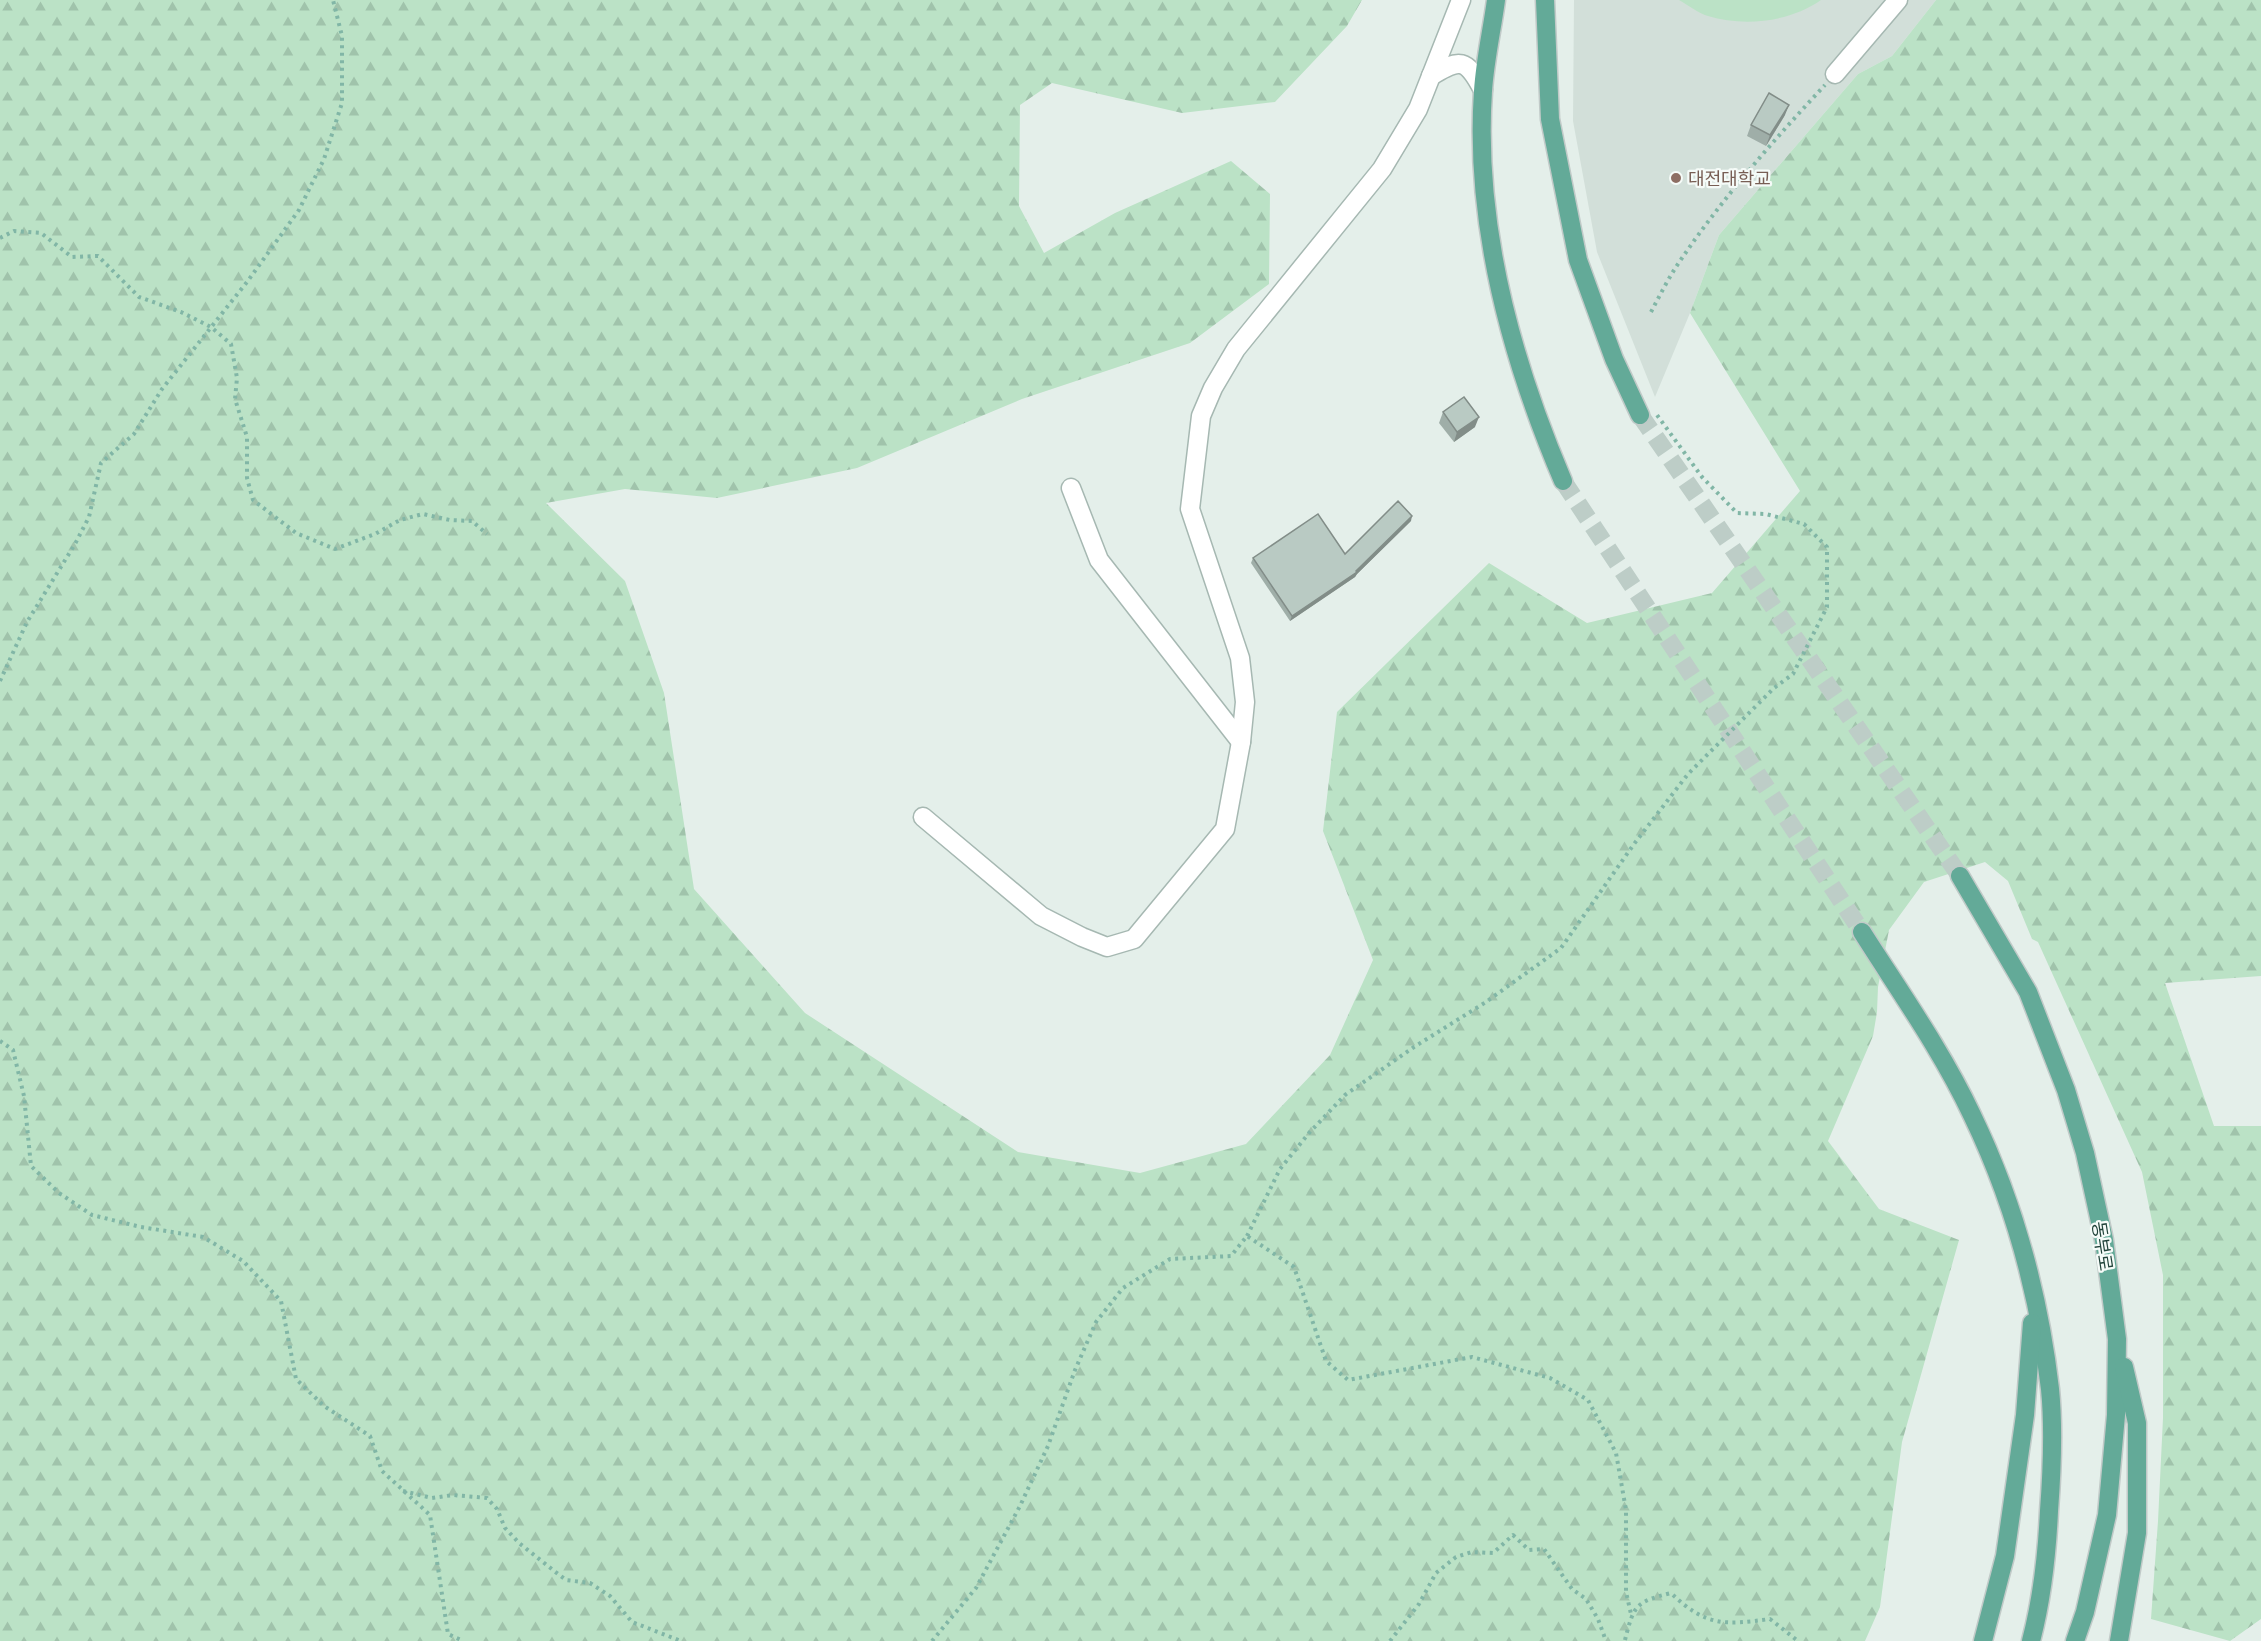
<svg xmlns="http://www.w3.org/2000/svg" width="2261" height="1641" font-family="'Exo 2','Noto Sans KR',sans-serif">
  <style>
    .built { fill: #d2dfd9 }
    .grass { fill: #bbe2c6 }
    .forest { fill: url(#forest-firs) }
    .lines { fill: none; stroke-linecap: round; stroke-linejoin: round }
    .major-tunnel { stroke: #bdcdc7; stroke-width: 18; stroke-dasharray: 18 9; stroke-linecap: butt }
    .minor-casing { stroke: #a6b8b2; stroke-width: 21 }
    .major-casing { stroke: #c1cac8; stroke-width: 21 }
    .path { stroke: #81b6a6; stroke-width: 4; stroke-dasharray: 3 4.5; stroke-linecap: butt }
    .minor { stroke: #fff; stroke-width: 18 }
    .major { stroke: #63aa98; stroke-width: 18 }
    .wall { fill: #9faea8 }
    .shaded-wall { fill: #828d88 }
    .building { fill: #b9cac3; stroke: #828d88; stroke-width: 1.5 }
    .education-dot { fill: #8d6e63; stroke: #f5fbf8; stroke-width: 2 }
    .labels { text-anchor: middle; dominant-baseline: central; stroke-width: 4.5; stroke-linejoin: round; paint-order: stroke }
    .education-label { font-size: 18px; fill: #785e54; stroke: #f5fbf8; text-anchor: start }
    .street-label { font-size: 18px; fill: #21433a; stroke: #f5fbf8 }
  </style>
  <defs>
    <pattern id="forest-firs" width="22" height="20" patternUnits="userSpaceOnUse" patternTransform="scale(1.5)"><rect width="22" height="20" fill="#bbe2c6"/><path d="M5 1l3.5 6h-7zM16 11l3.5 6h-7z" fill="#a0c3ab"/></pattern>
  </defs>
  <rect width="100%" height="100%" fill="#e4efea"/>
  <polygon class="built" points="1574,0 1936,0 1892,56 1858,74 1719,235 1690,313 1655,397 1597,252 1573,121"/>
  <path class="grass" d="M1679,0H1821C1790,22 1744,27 1708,16C1698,13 1688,5 1679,0Z"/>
  <polygon class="forest" points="0,0 1362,0 1347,26 1275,102 1182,113 1052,83 1020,105 1019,206 1044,253 1115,213 1231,161 1270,194 1269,284 1190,343 1022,399 857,468 717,498 625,489 546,503 625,581 664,693 694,889 805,1013 1018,1152 1140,1173 1246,1144 1330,1055 1373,960 1323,831 1337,712 1489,563 1587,623 1712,593 1800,491 1690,313 1719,235 1858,74 1892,56 1936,0 2261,0 2261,976 2165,983 2214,1126 2261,1126 2261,1619 2230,1641 2151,1619 2158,1521 2163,1418 2163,1275 2142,1172 2038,942 2032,939 2008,881 1985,862 1924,882 1889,930 1878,987 1877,1012 1873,1036 1828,1141 1879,1209 1959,1240 1902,1442 1880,1607 1865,1641 0,1641"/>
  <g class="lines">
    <g class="major-tunnel">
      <polyline points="1640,415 1960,876"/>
      <polyline points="1563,481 1862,932"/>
    </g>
    <defs>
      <g id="minor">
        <polyline points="1835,74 1898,0"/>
        <path d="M1431,76C1460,58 1466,58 1483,90"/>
        <polyline points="1071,488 1099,560 1241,742"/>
        <polyline points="923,817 1041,916 1082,937 1107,947 1134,939 1225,829 1241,742 1245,702 1240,658 1190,509 1201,416 1213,388 1236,349 1382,169 1418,109 1461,0"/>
      </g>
      <g id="major">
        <path d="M1496,0C1492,30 1485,60 1483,91C1474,224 1511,359 1563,481"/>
        <polyline points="1545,0 1550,119 1578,260 1614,359 1640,415"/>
        <polyline points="1960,876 2028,992 2066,1090 2085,1153 2104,1240 2117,1339 2116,1415 2107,1515 2085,1612 2075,1641"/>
        <path d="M1862,932C1900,992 1942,1051 1972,1115C2013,1200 2039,1295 2050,1389C2054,1429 2052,1471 2049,1511C2047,1554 2042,1599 2031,1641"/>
        <polyline points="1983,1641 2005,1556 2025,1415 2032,1323"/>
        <polyline points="2119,1641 2137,1533 2137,1423 2124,1367"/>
      </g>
    </defs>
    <use href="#minor" class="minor-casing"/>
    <use href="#major" class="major-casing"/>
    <g class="path">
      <polyline points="0,238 14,231 41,233 72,257 98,256 139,297 181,312 211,327 231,344 237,378 235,399 247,437 247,478 253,500 296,533 335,549 375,534 400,520 423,514 450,520 472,521 487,534"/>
      <path d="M1651,312C1659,297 1667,281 1676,267C1719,202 1772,142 1825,85"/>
      <polyline points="0,681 27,622 75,544 89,517 101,463 134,434 162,389 247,282 299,210 324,159 342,103 342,36 333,0"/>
      <polyline points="0,1041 13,1050 24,1096 31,1166 59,1193 92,1215 141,1227 203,1237 243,1261 281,1301 296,1379 324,1406 370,1436 382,1471 430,1515 448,1634 463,1641"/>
      <polyline points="1247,1236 1280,1169 1309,1133 1345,1095 1414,1047 1486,1002 1561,948 1634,844 1688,774 1774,688 1793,674 1827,607 1827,547 1804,524 1766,514 1737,513 1702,477 1657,415"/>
      <polyline points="403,1491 432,1498 453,1495 487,1498 497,1509 505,1528 519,1543 558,1574 566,1580 590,1583 610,1596 632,1622 681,1641"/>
      <path d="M1625,1640C1634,1604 1636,1602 1671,1593C1706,1627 1725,1625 1770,1619L1798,1641"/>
      <polyline points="932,1641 976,1588 1020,1506 1048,1446 1075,1370 1096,1322 1123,1288 1170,1259 1231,1256 1247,1236 1294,1267 1326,1361 1348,1380 1472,1357 1550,1378 1588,1400 1616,1453 1626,1510 1626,1592 1631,1614"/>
      <polyline points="1390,1641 1419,1604 1436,1573 1456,1557 1472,1552 1493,1553 1513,1535 1529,1550 1544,1549 1572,1589 1586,1599 1598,1619 1606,1641"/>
    </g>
    <use href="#minor" class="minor"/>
    <use href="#major" class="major"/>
  </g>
  <g class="wall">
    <polygon points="1785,115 1766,146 1747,136 1751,125"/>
    <polygon points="1443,412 1475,427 1454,442 1439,423"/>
    <polygon points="1411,521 1357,574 1355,577 1290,621 1251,563 1253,558 1345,554"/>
  </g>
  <g class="shaded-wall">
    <polygon points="1789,105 1785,115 1766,146 1770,135"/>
    <polygon points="1479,417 1475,427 1454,442 1457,432"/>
    <polygon points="1412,516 1411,521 1357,574 1355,577 1290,621 1292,616 1356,571"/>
  </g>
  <g class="building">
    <polygon points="1769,93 1789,105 1770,135 1751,125"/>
    <polygon points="1464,397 1479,417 1457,432 1443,412"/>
    <polygon points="1398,501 1412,516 1356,571 1357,572 1292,616 1253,558 1318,514 1345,554"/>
  </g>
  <circle class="education-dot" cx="1676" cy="178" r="6"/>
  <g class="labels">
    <g class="education-label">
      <text x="1688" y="178">대전대학교</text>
    </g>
    <g class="street-label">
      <text transform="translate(2103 1246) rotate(81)">동부로</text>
    </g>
  </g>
</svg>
